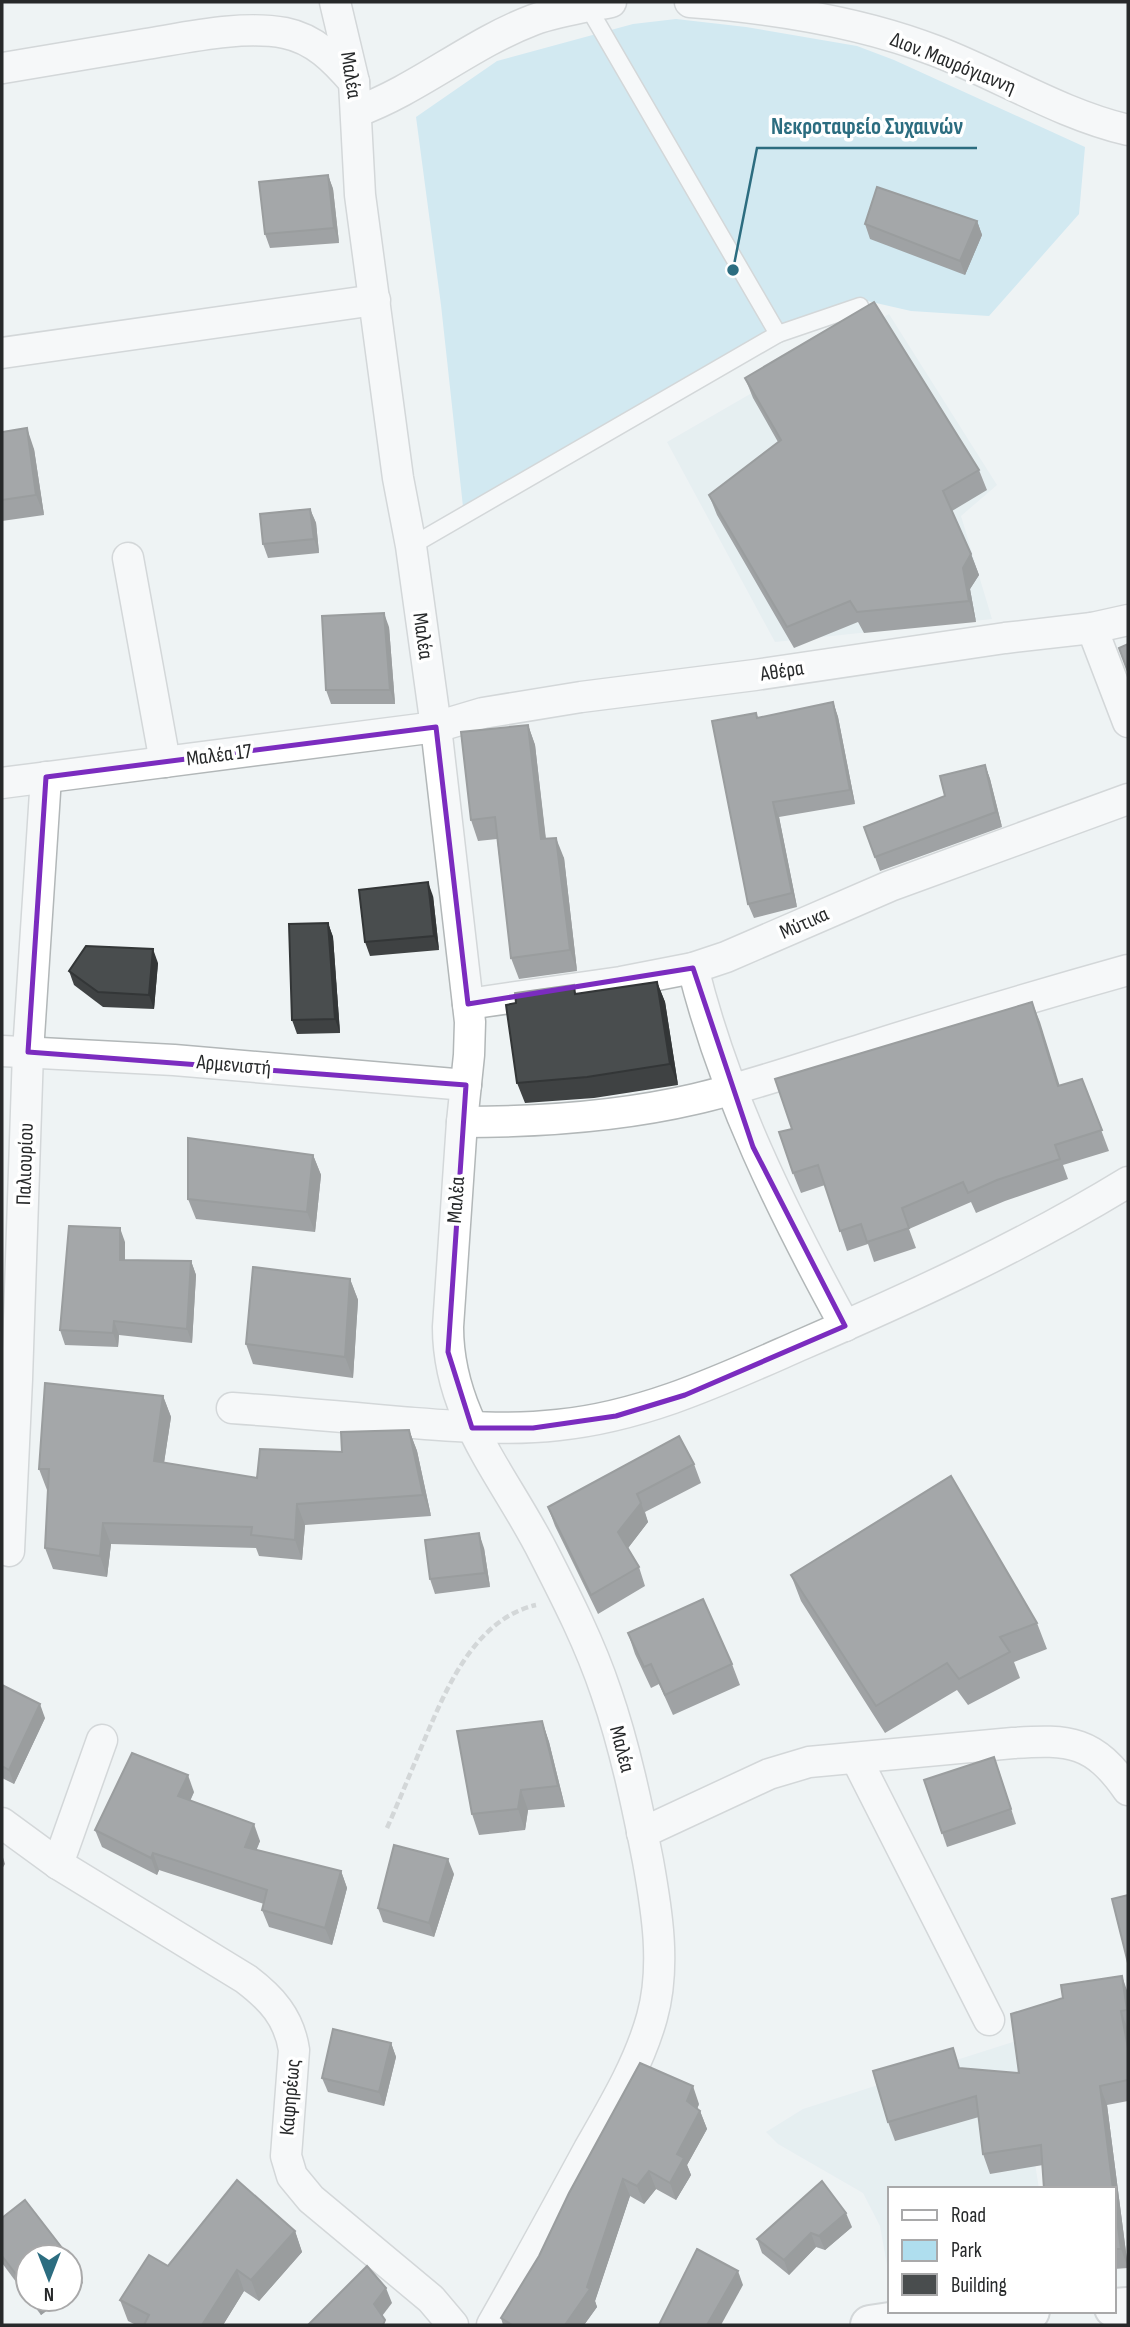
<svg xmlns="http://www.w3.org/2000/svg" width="1130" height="2327" font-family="'Sofia Sans Condensed',sans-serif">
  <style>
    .built { fill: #dceaee }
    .green { fill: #afdeee }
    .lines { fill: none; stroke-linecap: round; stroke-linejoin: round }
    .lane-casing { stroke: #b2b7b8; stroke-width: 19 }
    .street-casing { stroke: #b2b7b8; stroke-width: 33 }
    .secondary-casing { stroke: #b2b7b8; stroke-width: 42 }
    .path { stroke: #b1b5b6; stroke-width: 4.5; stroke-dasharray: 7 3.5; stroke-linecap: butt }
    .lane { stroke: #fff; stroke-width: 16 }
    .street { stroke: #fff; stroke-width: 30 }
    .secondary { stroke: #fff; stroke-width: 38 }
    .wall { fill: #3f4243 }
    .shaded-wall { fill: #333637 }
    .building { fill: #494d4e; stroke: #333637; stroke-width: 2 }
    .marked { fill: none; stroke: #7b2cbf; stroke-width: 5; stroke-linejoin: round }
    .labels { text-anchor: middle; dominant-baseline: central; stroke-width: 7; stroke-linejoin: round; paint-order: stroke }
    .street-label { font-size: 21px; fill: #27292a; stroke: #fff }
    .leader { fill: none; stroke: #2c6d80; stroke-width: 2.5 }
    .callout-dot { fill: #2c6d80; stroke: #fff; stroke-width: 2.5 }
    .callout-label { font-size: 23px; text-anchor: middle; font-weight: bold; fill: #2c6d80; stroke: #fff; stroke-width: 7; stroke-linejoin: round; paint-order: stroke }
  </style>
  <rect width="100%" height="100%" fill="#eef3f4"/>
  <g class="built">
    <polygon points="889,314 997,485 961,516 992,619 775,642 667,442"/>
    <polygon points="1016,2041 1039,2189 890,2189 890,2282 880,2226 863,2193 778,2144 766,2132 803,2109"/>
  </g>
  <polygon class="green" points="676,19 746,27 857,46 894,60 1085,147 1079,214 989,316 911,311 854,298 464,516 441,305 416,117 497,61 633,24"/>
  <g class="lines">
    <defs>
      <g id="lane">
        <polyline points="588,7 778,334"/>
        <polyline points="411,546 778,334 860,306"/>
      </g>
      <g id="street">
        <path d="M335,2L354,82L360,195L398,478L411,546L436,727L470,1022L469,1055L462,1122L448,1327C448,1417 506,1478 544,1554C567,1599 590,1644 606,1692C625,1747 637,1805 648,1861C657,1911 666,1967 652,2017C639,2064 613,2107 589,2149C557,2208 525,2267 492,2325"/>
        <path d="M690,2C773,8 858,21 936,51C1001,76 1060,114 1128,130"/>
        <path d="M3,68C51,60 98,52 146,44C189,37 243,25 285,33C315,39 335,60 354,82"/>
        <path d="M356,112C419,89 470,44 533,20C557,11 586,7 611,2"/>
        <polyline points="2,353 375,300"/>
        <polyline points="128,558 165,762"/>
        <polyline points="1092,628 1128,722"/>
        <polyline points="2,783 436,727 483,713 581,697 755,675 1005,638 1092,628 1128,620"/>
        <path d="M693,968C725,1096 782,1211 845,1326"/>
        <polyline points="468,1004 621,982 693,968 726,957 890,886 1128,799"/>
        <polyline points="2,1051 174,1060 466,1085"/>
        <path d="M462,1122C540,1122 618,1117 695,1099C752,1086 807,1066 863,1049C951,1021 1039,995 1128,970"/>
        <path d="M232,1408C288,1412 344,1417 400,1422C453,1426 505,1431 558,1425C646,1416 723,1379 803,1344C914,1296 1025,1245 1128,1182"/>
        <polyline points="9,1551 17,1379 28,1052 46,777"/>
        <polyline points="856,1758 989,2020"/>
        <path d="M2,1823L58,1864L246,1979C271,1998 289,2017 294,2050L286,2156L292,2176L311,2199L431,2299L453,2325"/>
        <path d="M642,1833L769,1774L809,1762L1013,1743C1070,1739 1094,1741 1128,1790"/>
        <polyline points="58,1864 102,1740"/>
      </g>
      <g id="secondary">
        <polyline points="1114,2308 1128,2307"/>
        <polyline points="870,2325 923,2317 1030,2311"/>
      </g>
    </defs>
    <use href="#lane" class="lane-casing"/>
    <use href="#street" class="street-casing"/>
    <use href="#secondary" class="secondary-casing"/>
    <path class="path" d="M387,1828C399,1801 410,1774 421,1748C444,1694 472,1620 536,1605"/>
    <use href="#lane" class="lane"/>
    <use href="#street" class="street"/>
    <use href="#secondary" class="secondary"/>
  </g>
  <g class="wall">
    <polygon points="328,175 333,189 339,243 270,248 265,234"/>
    <polygon points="977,221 982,235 965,275 870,239 865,224"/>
    <polygon points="745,378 979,470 987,490 952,511 971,554 979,575 970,589 976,622 864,633 858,622 794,648 717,515 709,495 778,442 753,398"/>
    <polygon points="2,432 34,449 44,515 2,521"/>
    <polygon points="310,509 316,523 319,553 268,558 263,544"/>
    <polygon points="389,627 395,704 331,704 326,690"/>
    <polygon points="833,702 838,717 855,804 779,817 797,907 754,918 748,904 757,718"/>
    <polygon points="528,725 535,745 546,839 564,858 577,971 519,979 511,958 497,839 478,841 471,820"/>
    <polygon points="985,765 990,779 1002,827 880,871 864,827 945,796"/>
    <polygon points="433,896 439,950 370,956 365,942"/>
    <polygon points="328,923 333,937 340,1033 297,1034 292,1020"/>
    <polygon points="158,963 154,1009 103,1007 74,985 69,971"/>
    <polygon points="657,982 665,1002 678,1085 594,1098 525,1103 517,1083 577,994"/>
    <polygon points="1032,1002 1059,1086 1082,1079 1109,1151 1063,1165 1068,1179 1005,1201 976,1213 971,1202 909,1229 916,1248 874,1262 868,1244 847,1251 825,1185 801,1193 793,1173 792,1129"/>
    <polygon points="313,1155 321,1175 315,1232 196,1219 188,1199"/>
    <polygon points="125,1242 125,1260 191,1261 196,1275 192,1343 119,1335 118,1347 65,1345 60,1330"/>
    <polygon points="350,1279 358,1300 353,1378 253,1364 246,1344"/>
    <polygon points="163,1396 171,1417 164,1463 257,1478 342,1452 409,1430 417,1451 431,1516 305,1525 302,1560 259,1556 256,1548 111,1544 107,1577 53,1569 45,1548 48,1490 47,1490 39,1469"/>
    <polygon points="694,1464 701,1483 645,1512 648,1522 628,1548 639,1567 645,1586 598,1614 555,1526 548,1507"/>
    <polygon points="484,1548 490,1587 435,1594 430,1579"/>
    <polygon points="791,1575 1037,1623 1047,1649 1014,1662 1020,1678 968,1705 957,1690 885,1733 801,1601"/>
    <polygon points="628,1633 732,1664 740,1685 673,1715 659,1684 651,1688 635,1654"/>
    <polygon points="2,1685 45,1718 14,1784 2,1778"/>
    <polygon points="542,1721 549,1742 565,1807 528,1810 525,1830 479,1835 472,1814"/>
    <polygon points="999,1771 1016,1824 947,1847 924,1780"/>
    <polygon points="194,1792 190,1800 260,1841 256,1850 341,1871 347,1888 332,1945 269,1927 262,1910 264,1904 159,1870 157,1875 102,1847 95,1830"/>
    <polygon points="454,1874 434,1937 383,1922 378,1908"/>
    <polygon points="1128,1993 1128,2101 1107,2105 1128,2268 1114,2269 1114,2189 1043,2165 990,2174 983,2154 979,2117 895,2141 888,2122 961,2068 1019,2073"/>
    <polygon points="391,2043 396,2057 384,2106 328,2092 322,2078"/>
    <polygon points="699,2104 697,2109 700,2111 707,2129 687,2165 691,2175 676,2200 656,2189 644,2204 630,2196 595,2301 597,2307 584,2325 503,2325 501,2318 539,2256"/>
    <polygon points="2,2218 28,2257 28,2298 2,2263"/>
    <polygon points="852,2227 825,2250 816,2247 789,2275 762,2253 757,2239"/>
    <polygon points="295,2231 302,2252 259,2301 244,2291 223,2325 136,2325 128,2321 120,2300"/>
    <polygon points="29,2299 62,2299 41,2315"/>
  </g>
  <g class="shaded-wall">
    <polygon points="328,175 333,189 339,243 334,228"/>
    <polygon points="977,221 982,235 965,275 960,261"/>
    <polygon points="27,428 34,449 44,515 36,495"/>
    <polygon points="310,509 316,523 319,553 314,539"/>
    <polygon points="971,554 979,575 970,589 976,622 969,601 963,568"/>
    <polygon points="384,613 389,627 395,704 390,690"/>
    <polygon points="833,702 838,717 855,804 850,790"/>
    <polygon points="528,725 535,745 548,860 541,839"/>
    <polygon points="985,765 990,779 1002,827 996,812"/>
    <polygon points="773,802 779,817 797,907 792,893"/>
    <polygon points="556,838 564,858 577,971 570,950"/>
    <polygon points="428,882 433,896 439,950 434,936"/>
    <polygon points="328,923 333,937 340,1033 335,1019"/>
    <polygon points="153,949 158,963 154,1009 149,995"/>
    <polygon points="657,982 665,1002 678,1085 670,1064"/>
    <polygon points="1032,1002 1040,1022 1066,1106 1058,1086"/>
    <polygon points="313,1155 321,1175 315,1232 307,1212"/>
    <polygon points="120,1228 125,1242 125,1274 120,1260"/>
    <polygon points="191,1261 196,1275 192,1343 187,1329"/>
    <polygon points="350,1279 358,1300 353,1378 345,1357"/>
    <polygon points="114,1321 119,1335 118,1347 113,1333"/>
    <polygon points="163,1396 171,1417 161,1482 154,1461"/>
    <polygon points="409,1430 417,1451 431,1516 423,1495"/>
    <polygon points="641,1503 648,1522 625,1552 618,1532"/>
    <polygon points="297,1504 305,1525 302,1560 295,1540"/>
    <polygon points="103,1523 111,1544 107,1577 100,1556"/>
    <polygon points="479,1533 484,1548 490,1587 485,1573"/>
    <polygon points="40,1704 45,1718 14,1784 9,1770"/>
    <polygon points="542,1721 549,1742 565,1807 558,1786"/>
    <polygon points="188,1775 194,1792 185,1813 178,1796"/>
    <polygon points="521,1790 528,1810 525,1830 518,1809"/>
    <polygon points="254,1824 260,1841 251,1864 245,1847"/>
    <polygon points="153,1853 159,1870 157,1875 151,1858"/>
    <polygon points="2,1854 5,1864 2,1869"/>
    <polygon points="448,1859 454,1874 434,1937 429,1923"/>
    <polygon points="341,1871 347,1888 332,1945 325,1928"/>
    <polygon points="1122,1976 1128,1993 1128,2014 1127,2010"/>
    <polygon points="1121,2011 1128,2030 1128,2048"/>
    <polygon points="391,2043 396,2057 384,2106 379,2092"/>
    <polygon points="693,2086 699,2104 693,2119 687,2101"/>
    <polygon points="1100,2086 1107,2105 1128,2268 1121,2249 1114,2198 1114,2189 1113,2189"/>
    <polygon points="700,2111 707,2129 687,2165 691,2175 676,2200 670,2183 677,2154"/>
    <polygon points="649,2171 656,2189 644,2204 637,2186"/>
    <polygon points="623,2179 630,2196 595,2301 597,2307 584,2325 565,2325 587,2287"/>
    <polygon points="846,2213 852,2227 825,2250 819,2236"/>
    <polygon points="295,2231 302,2252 259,2301 251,2280"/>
    <polygon points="811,2233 816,2247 789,2275 784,2260"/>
    <polygon points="78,2269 83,2283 70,2293 70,2275"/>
    <polygon points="237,2270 244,2291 223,2325 202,2325"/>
    <polygon points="738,2271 743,2285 721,2325 707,2325"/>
    <polygon points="386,2288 392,2303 379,2320 374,2304"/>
    <polygon points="39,2299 62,2299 41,2315 36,2301"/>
  </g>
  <g class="building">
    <polygon points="328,175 334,228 265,234 259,182"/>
    <polygon points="877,187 977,221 960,261 865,224"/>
    <polygon points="874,302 979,470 943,491 971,554 963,568 969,601 857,612 850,601 787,627 709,495 781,440 745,378"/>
    <polygon points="27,428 36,495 2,500 2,432"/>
    <polygon points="310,509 314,539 263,544 260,514"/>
    <polygon points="384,613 390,690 326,690 322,616"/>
    <polygon points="1128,644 1128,672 1119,648"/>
    <polygon points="833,702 850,790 773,802 792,893 748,904 712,721 756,713 757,718"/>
    <polygon points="528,725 541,839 556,838 570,950 511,958 495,817 471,820 461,732"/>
    <polygon points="985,765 996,812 875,857 864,827 945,796 940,776"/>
    <polygon points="428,882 434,936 365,942 359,890"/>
    <polygon points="328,923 335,1019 292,1020 289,924"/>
    <polygon points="86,946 153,949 149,995 98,992 69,971"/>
    <polygon points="657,982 670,1064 587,1077 517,1083 506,1005 516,1003 515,993 574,985 575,994"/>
    <polygon points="1032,1002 1058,1086 1082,1079 1102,1130 1055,1145 1060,1159 997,1180 968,1193 963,1182 902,1208 909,1228 867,1242 861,1224 840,1231 818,1165 793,1173 779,1132 792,1129 775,1079"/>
    <polygon points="188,1138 313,1155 307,1212 188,1199"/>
    <polygon points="69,1226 120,1228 120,1260 191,1261 187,1329 114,1321 113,1333 60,1330"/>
    <polygon points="253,1267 350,1279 345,1357 246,1344"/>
    <polygon points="45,1383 163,1396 154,1461 257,1478 260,1449 342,1452 341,1432 409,1430 423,1495 297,1504 295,1540 251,1535 252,1527 103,1523 100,1556 45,1548 49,1469 39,1469"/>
    <polygon points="679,1436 694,1464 637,1494 641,1503 618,1532 639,1567 591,1595 548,1507"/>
    <polygon points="951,1476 1037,1623 1000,1637 1010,1652 959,1679 947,1663 876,1706 791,1575"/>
    <polygon points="479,1533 485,1573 430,1579 425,1540"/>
    <polygon points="703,1599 732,1664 665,1695 651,1664 644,1667 628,1633"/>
    <polygon points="2,1685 40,1704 9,1770 2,1766"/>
    <polygon points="542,1721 558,1786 521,1790 518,1809 472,1814 457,1731"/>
    <polygon points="132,1753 188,1775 178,1796 254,1824 245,1847 341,1871 325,1928 262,1910 267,1890 153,1853 151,1858 95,1830"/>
    <polygon points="994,1757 1011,1809 942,1833 924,1780"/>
    <polygon points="394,1845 448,1859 429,1923 378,1908"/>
    <polygon points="1128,1895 1128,1963 1112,1899"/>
    <polygon points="1122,1976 1127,2010 1121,2011 1128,2048 1128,2080 1100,2086 1113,2189 1044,2189 1041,2145 983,2154 976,2096 888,2122 873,2071 953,2048 959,2068 1019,2073 1011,2014 1063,1998 1061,1985"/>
    <polygon points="333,2029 391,2043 379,2092 322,2078"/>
    <polygon points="640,2063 693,2086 687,2101 700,2111 677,2154 684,2158 670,2183 649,2171 637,2186 623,2179 587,2287 590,2289 565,2325 512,2325 501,2318 539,2256 569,2193"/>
    <polygon points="237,2180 295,2231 251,2280 237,2270 202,2325 144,2325 149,2315 120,2300 149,2255 168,2266"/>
    <polygon points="822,2181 846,2213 819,2236 811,2233 784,2260 757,2239"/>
    <polygon points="1114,2198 1121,2249 1114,2249"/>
    <polygon points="25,2200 69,2257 28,2257 28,2290 2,2256 2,2218"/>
    <polygon points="697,2249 738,2271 707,2325 659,2325"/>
    <polygon points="70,2259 78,2269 70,2275"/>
    <polygon points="367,2266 386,2288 374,2304 385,2320 383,2325 308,2325"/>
  </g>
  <path d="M0 0H1130V2327H0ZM436,727L468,1004L693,968L753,1147L845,1326L685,1395L616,1416L533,1428H472L448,1352L466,1085L28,1052L46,777Z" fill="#eef3f4" fill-opacity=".55" fill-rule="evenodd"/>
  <path class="marked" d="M436,727L468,1004L693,968L753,1147L845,1326L685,1395L616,1416L533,1428H472L448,1352L466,1085L28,1052L46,777Z"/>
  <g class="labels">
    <g class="street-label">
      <text transform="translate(953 63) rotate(22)">Διον. Μαυρόγιαννη</text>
      <text transform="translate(351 75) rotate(81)">Μαλέα</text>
      <text transform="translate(423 636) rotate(82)">Μαλέα</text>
      <text transform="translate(782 671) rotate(-9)">Αθέρα</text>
      <text transform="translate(219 755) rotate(-7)">Μαλέα 17</text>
      <text transform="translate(804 923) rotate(-24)">Μύτικα</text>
      <text transform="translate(234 1065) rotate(5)">Αρμενιστή</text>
      <text transform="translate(25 1164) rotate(-88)">Παλιουρίου</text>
      <text transform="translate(456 1200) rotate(-86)">Μαλέα</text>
      <text transform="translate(622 1749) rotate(75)">Μαλέα</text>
      <text transform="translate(290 2097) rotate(-85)">Καφηρέως</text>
    </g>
  </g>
  <path class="leader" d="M733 270L757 148H977"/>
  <circle class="callout-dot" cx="733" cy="270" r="7"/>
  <g class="callout-label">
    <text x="867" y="134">Νεκροταφείο Συχαινών</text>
  </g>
  <rect width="1130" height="2327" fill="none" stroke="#27292a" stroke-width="7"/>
  <rect x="888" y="2187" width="228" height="126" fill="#ffffff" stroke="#a9a9aa" stroke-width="2"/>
  <rect x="902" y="2210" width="35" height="10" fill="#ffffff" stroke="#a9a9aa" stroke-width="2"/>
  <text x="951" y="2222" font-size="21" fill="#27292a">Road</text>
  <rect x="902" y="2240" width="35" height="21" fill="#afdeee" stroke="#a9a9aa" stroke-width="2"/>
  <text x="951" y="2257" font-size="21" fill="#27292a">Park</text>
  <rect x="902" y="2274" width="35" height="21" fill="#494d4e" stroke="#a9a9aa" stroke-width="2"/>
  <text x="951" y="2292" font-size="21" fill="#27292a">Building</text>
  <g transform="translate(49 2278) rotate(180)"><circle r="33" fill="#ffffff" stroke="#a9a9aa" stroke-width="2"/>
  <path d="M0-5L12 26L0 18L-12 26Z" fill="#2c6d80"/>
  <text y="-10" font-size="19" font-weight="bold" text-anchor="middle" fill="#27292a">N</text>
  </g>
</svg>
